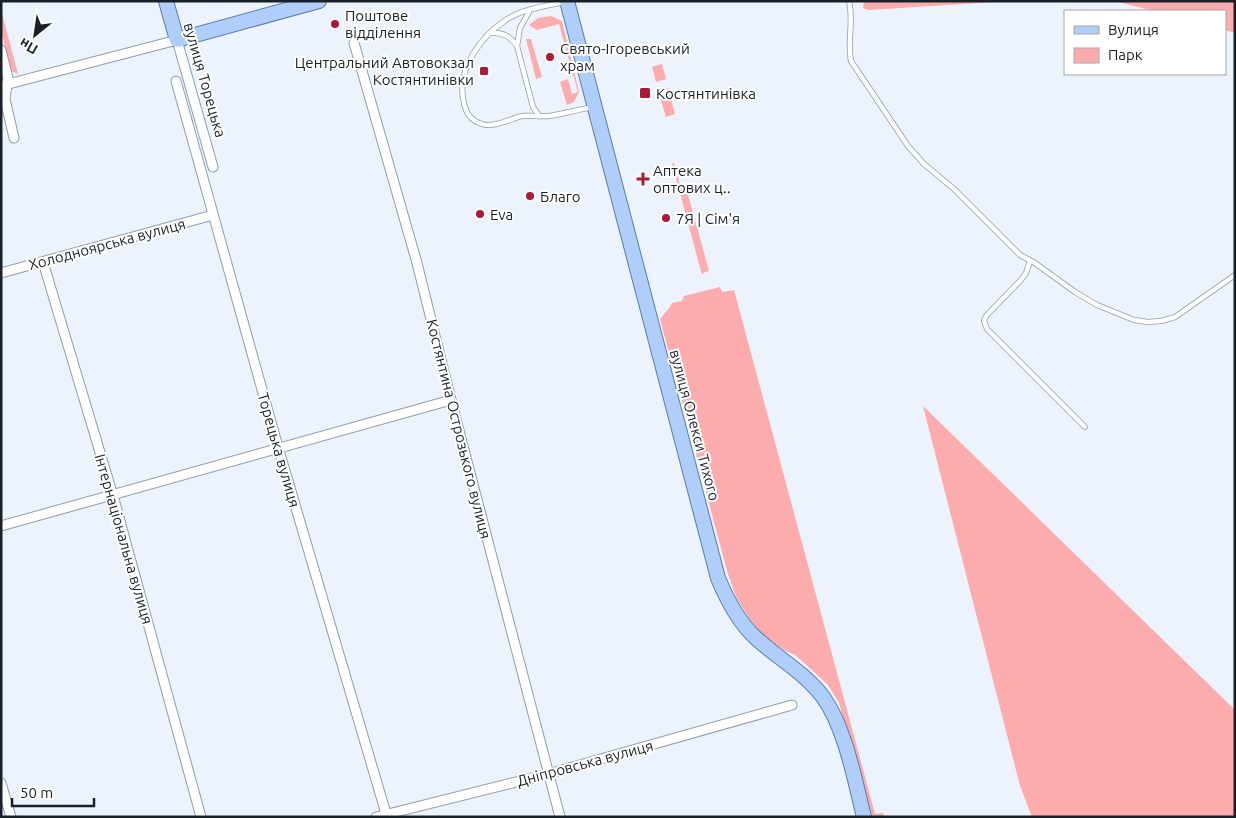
<svg xmlns="http://www.w3.org/2000/svg" width="1236" height="818" font-family="Ubuntu,sans-serif">
  <style>
    .green { fill: #fdacae }
    .lines { fill: none; stroke-linecap: round; stroke-linejoin: round }
    .service-casing { stroke: #8e9db0; stroke-width: 6 }
    .minor-casing { stroke: #8e9db0; stroke-width: 11 }
    .primary-casing { stroke: #587cae; stroke-width: 16 }
    .service { stroke: #fff; stroke-width: 4.5 }
    .minor { stroke: #fff; stroke-width: 9 }
    .primary { stroke: #afcefa; stroke-width: 14 }
    .poi-dot { fill: #ad1835; stroke: #fff; stroke-width: 2 }
    .labels { text-anchor: middle; dominant-baseline: central; stroke-width: 4; stroke-linejoin: round; paint-order: stroke }
    .poi-label { font-size: 15px; fill: #1a2027; stroke: #fff; text-anchor: start }
    .street-label { font-size: 15px; fill: #1a2027; stroke: #fff }
  </style>
  <rect width="100%" height="100%" fill="#edf3fc"/>
  <g class="green">
    <polygon points="864,1 1011,1 869,10 863,8"/>
    <polygon points="1115,1 1235,1 1235,33 1225,30 1225,11 1153,11"/>
    <polygon points="1,10 18,74 11,71 1,31"/>
    <polygon points="551,16 562,21 579,92 574,102 567,105 560,82 568,79 572,94 578,92 559,24 537,30 529,25 538,18"/>
    <polygon points="526,39 531,39 542,77 536,79"/>
    <polygon points="662,64 666,79 656,82 652,67"/>
    <polygon points="668,88 675,114 666,117 658,91"/>
    <polygon points="672,163 674,163 681,188 686,187 709,271 703,273 702,275"/>
    <polygon points="720,287 722,292 734,290 875,814 883,813 884,817 872,817 839,703 828,685 813,671 795,655 784,650 762,634 749,618 736,597 727,571 660,319 670,307 672,303 682,301 684,296"/>
    <polygon points="923,406 1235,710 1235,817 1032,817 1020,786"/>
  </g>
  <g class="lines">
    <defs>
      <g id="service">
        <path d="M849,1C854,21 847,41 851,61L908,146L924,164L954,189L1020,255L1035,263L1075,292L1097,305L1134,320L1148,322L1161,321L1175,317L1235,275"/>
        <path d="M564,2C546,6 522,9 506,20C481,36 458,68 463,98C465,111 469,120 482,124C493,128 510,119 522,116C531,115 540,117 549,116C564,114 579,109 594,107"/>
        <polyline points="529,12 520,28 517,46 533,107 539,116"/>
        <path d="M492,33C504,32 510,37 517,46"/>
        <polyline points="1030,261 1026,273 1020,281 986,316 984,321 987,329 1085,427"/>
      </g>
      <g id="minor">
        <polyline points="354,43 417,263 451,400 560,817"/>
        <polyline points="1,50 8,78 5,99 14,138"/>
        <polyline points="176,81 278,447 387,817"/>
        <polyline points="1,86 177,40 213,167"/>
        <polyline points="43,262 114,499 201,817"/>
        <polyline points="1,273 213,215"/>
        <polyline points="1,526 451,400"/>
        <polyline points="1,783 11,817"/>
        <polyline points="376,817 548,774 792,705"/>
      </g>
      <g id="primary">
        <polyline points="166,1 177,40 319,1"/>
        <path d="M567,1L718,578C727,600 739,623 757,639C779,659 805,673 823,697C845,727 855,781 864,817"/>
      </g>
    </defs>
    <use href="#service" class="service-casing"/>
    <use href="#minor" class="minor-casing"/>
    <use href="#primary" class="primary-casing"/>
    <use href="#service" class="service"/>
    <use href="#minor" class="minor"/>
    <use href="#primary" class="primary"/>
  </g>
  <g class="poi-dot">
    <circle cx="335" cy="24" r="5"/>
    <circle cx="550" cy="57" r="5"/>
    <rect x="479" y="66" width="10" height="10" rx="2.5"/>
    <rect x="639" y="87" width="12" height="12" rx="2.5"/>
    <path d="M640.5 171.5h5v5h5v5h-5v5h-5v-5h-5v-5h5z"/>
    <circle cx="530" cy="196" r="5"/>
    <circle cx="480" cy="214" r="5"/>
    <circle cx="666" cy="218" r="5"/>
  </g>
  <g class="labels">
    <g class="poi-label">
      <text x="345" y="15">Поштове<tspan x="345" dy="17">відділення</tspan></text>
      <text x="560" y="48">Свято-Ігоревський<tspan x="560" dy="17">храм</tspan></text>
      <text x="474" y="62" text-anchor="end">Центральний Автовокзал<tspan x="474" dy="17">Костянтинівки</tspan></text>
      <text x="656" y="93">Костянтинівка</text>
      <text x="653" y="170">Аптека<tspan x="653" dy="17">оптових ц‥</tspan></text>
      <text x="540" y="196">Благо</text>
      <text x="490" y="214">Eva</text>
      <text x="676" y="218">7Я | Сім'я</text>
    </g>
    <g class="street-label">
      <text transform="translate(205 80) rotate(74)">вулиця Торецька</text>
      <text transform="translate(107 244) rotate(-15)">Холодноярська вулиця</text>
      <text transform="translate(695 425) rotate(75)">вулиця Олекси Тихого</text>
      <text transform="translate(459 429) rotate(76)">Костянтина Острозького вулиця</text>
      <text transform="translate(279 450) rotate(74)">Торецька вулиця</text>
      <text transform="translate(124 539) rotate(74)">Інтернаціональна вулиця</text>
      <text transform="translate(585 763) rotate(-15)">Дніпровська вулиця</text>
    </g>
  </g>
  <rect width="1236" height="818" fill="none" stroke="#1a2027" stroke-width="5"/>
  <rect x="1064" y="10" width="162" height="65" fill="#ffffff" stroke="#a3a6a9"/>
  <rect x="1074" y="26" width="25" height="8" fill="#afcefa" stroke="#a3a6a9"/>
  <text x="1108" y="35" font-size="15" fill="#1a2027">Вулиця</text>
  <rect x="1074" y="48" width="25" height="15" fill="#fdacae" stroke="#a3a6a9"/>
  <text x="1108" y="60" font-size="15" fill="#1a2027">Парк</text>
  <g transform="translate(35 35) rotate(210)" stroke="#ffffff" stroke-width="4" paint-order="stroke">
  <path d="M0-4L9 19L0 12L-9 19Z" fill="#1a2027"/>
  <text y="-8" font-size="14" font-weight="bold" text-anchor="middle" fill="#1a2027">Пн</text>
  </g>
  <path d="M12 798v8h82v-8" fill="none" stroke="#1a2027" stroke-width="2.5"/>
  <text x="20" y="798" font-size="15" fill="#1a2027" stroke="#ffffff" stroke-width="4" paint-order="stroke">50 m</text>
</svg>
